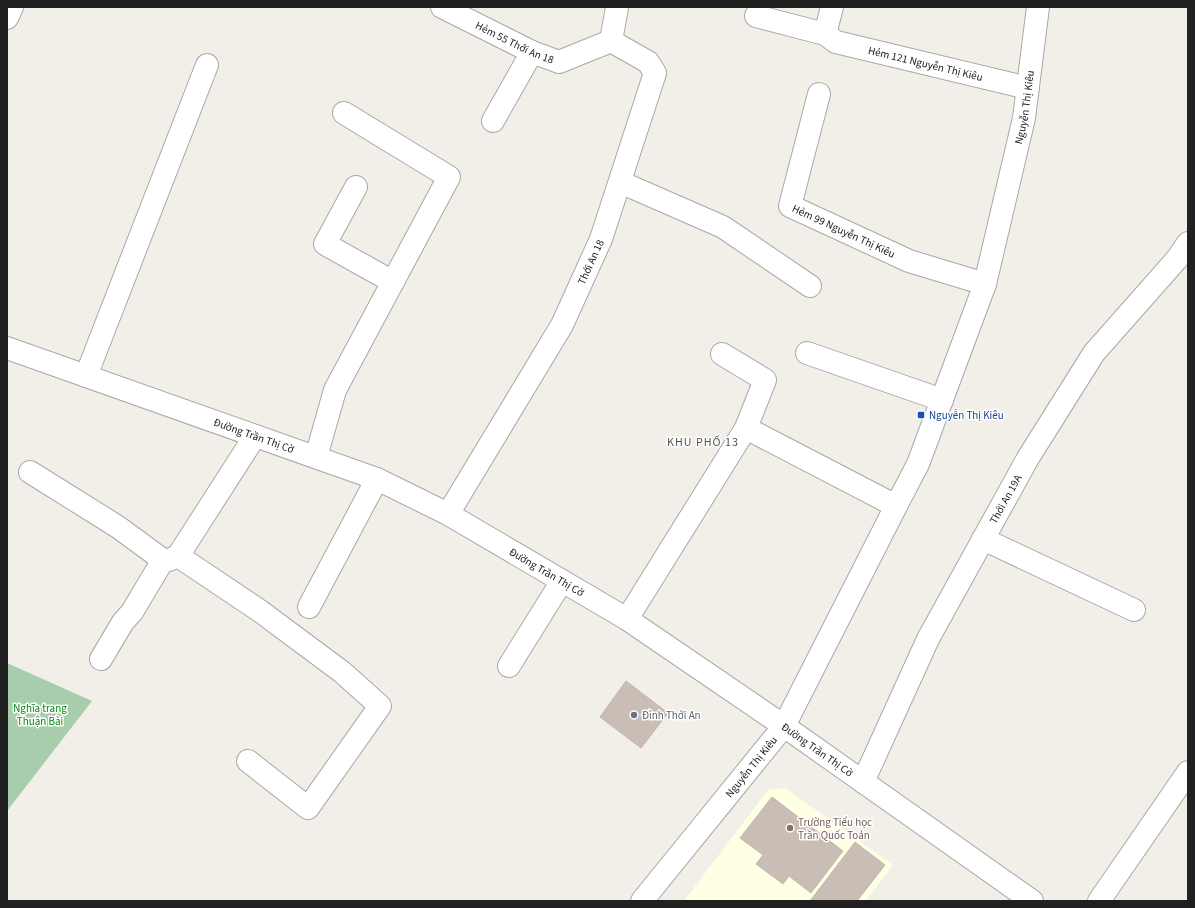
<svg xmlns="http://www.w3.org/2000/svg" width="1195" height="908" font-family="'Source Sans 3',sans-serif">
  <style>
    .education { fill: #ffffe4 }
    .cemetery { fill: #a7cdac }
    .building { fill: #c8beb6; stroke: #c6b5a8 }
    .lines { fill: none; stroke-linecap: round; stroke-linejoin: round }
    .minor-casing { stroke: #a8a8a8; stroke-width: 24 }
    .minor { stroke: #fff; stroke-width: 22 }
    .transit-dot { fill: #1a4fb4; stroke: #fff; stroke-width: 1.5 }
    .worship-dot { fill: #6b7280; stroke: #fff; stroke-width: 1.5 }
    .education-dot { fill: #8d6e63; stroke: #fff; stroke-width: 1.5 }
    .labels { text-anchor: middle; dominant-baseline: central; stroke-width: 3; stroke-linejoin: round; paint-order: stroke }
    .street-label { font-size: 11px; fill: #212121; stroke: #fff }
    .transit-label { font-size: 11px; fill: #164399; stroke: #fff; text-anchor: start }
    .park-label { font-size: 11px; fill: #03870c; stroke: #fff }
    .worship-label { font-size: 11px; fill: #5b616d; stroke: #fff; text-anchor: start }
    .education-label { font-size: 11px; fill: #785e54; stroke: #fff; text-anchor: start }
    .neighbourhood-label { font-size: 12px; letter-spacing: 1px; fill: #545454; stroke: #fff }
  </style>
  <rect width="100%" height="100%" fill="#f2efe8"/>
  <polygon class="education" points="785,788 893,865 866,901 684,901 768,790"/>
  <polygon class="cemetery" points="7,663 92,701 7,811"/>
  <g class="building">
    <polygon points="626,681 668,713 641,748 600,717"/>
    <polygon points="772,797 843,851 811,893 789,876 783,884 756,864 763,855 740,838"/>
    <polygon points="855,842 885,865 857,901 810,901"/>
  </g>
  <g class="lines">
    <defs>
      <g id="minor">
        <path id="s1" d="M442,7L532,52L559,62L611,41"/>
        <path id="s2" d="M756,16L825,34L836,42L1028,88"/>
        <polyline points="7,18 12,7"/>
        <polyline points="825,34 832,7"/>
        <path id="s3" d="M819,94L790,206L909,261L985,284"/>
        <polyline points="493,121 532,52"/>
        <polyline points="620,182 723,227 810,286"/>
        <polyline points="356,187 325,244 393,282"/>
        <path id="s4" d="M7,348L377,479L448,514L627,619L784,726L1032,901"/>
        <polyline points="807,353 942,400"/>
        <polyline points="722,354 765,380 746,428"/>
        <polyline points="86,376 207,65"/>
        <polyline points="316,457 335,390 449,177 344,113"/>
        <polyline points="30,472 118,527 163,560 169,560 178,556"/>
        <path id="s5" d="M448,514L562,325L601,239L655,73L648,62L611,41L617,7"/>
        <polyline points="983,539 1134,610"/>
        <polyline points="309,607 377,479"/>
        <polyline points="627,619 746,428 896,506"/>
        <polyline points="101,659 123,622 132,612 163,560"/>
        <polyline points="509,666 562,581"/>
        <polyline points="248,761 308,808 380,706 342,672 260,611 178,556 255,436"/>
        <path id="s6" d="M863,782L928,639L1028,458L1094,353L1177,259L1188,243"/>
        <path id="s7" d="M642,901L784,726L896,506L918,464L985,284L1024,118L1038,7"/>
        <polyline points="1099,901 1188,772"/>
      </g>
    </defs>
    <use href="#minor" class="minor-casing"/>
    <use href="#minor" class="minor"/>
  </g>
  <rect class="transit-dot" x="917" y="411" width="8" height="8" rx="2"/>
  <circle class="worship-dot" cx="634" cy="715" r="4"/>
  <circle class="education-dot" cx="790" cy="828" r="4"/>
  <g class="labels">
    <g class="street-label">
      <text stroke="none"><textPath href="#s1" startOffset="81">Hẻm 55 Thới An 18</textPath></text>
      <text stroke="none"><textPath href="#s2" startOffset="177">Hẻm 121 Nguyễn Thị Kiêu</textPath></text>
      <text stroke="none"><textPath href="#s7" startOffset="893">Nguyễn Thị Kiêu</textPath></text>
      <text stroke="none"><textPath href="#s3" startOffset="175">Hẻm 99 Nguyễn Thị Kiêu</textPath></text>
      <text stroke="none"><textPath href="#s5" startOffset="290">Thới An 18</textPath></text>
      <text stroke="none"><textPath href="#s4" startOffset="262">Đường Trần Thị Cờ</textPath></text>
      <text stroke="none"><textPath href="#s6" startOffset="317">Thới An 19A</textPath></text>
      <text stroke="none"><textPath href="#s4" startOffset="586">Đường Trần Thị Cờ</textPath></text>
      <text stroke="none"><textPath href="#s4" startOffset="910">Đường Trần Thị Cờ</textPath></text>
      <text stroke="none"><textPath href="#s7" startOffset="173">Nguyễn Thị Kiêu</textPath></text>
    </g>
    <g class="transit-label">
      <text x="929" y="415">Nguyễn Thị Kiêu</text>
    </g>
    <g class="park-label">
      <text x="40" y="708">Nghĩa trang<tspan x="40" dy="13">Thuận Bài</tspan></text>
    </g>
    <g class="worship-label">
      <text x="642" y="715">Đình Thới An</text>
    </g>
    <g class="education-label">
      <text x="798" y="822">Trường Tiểu học<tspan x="798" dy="13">Trần Quốc Toản</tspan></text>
    </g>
    <g class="neighbourhood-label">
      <text x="703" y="442">KHU PHỐ 13</text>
    </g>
  </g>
  <rect width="1195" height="908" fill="none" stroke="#212121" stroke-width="16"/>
</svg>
